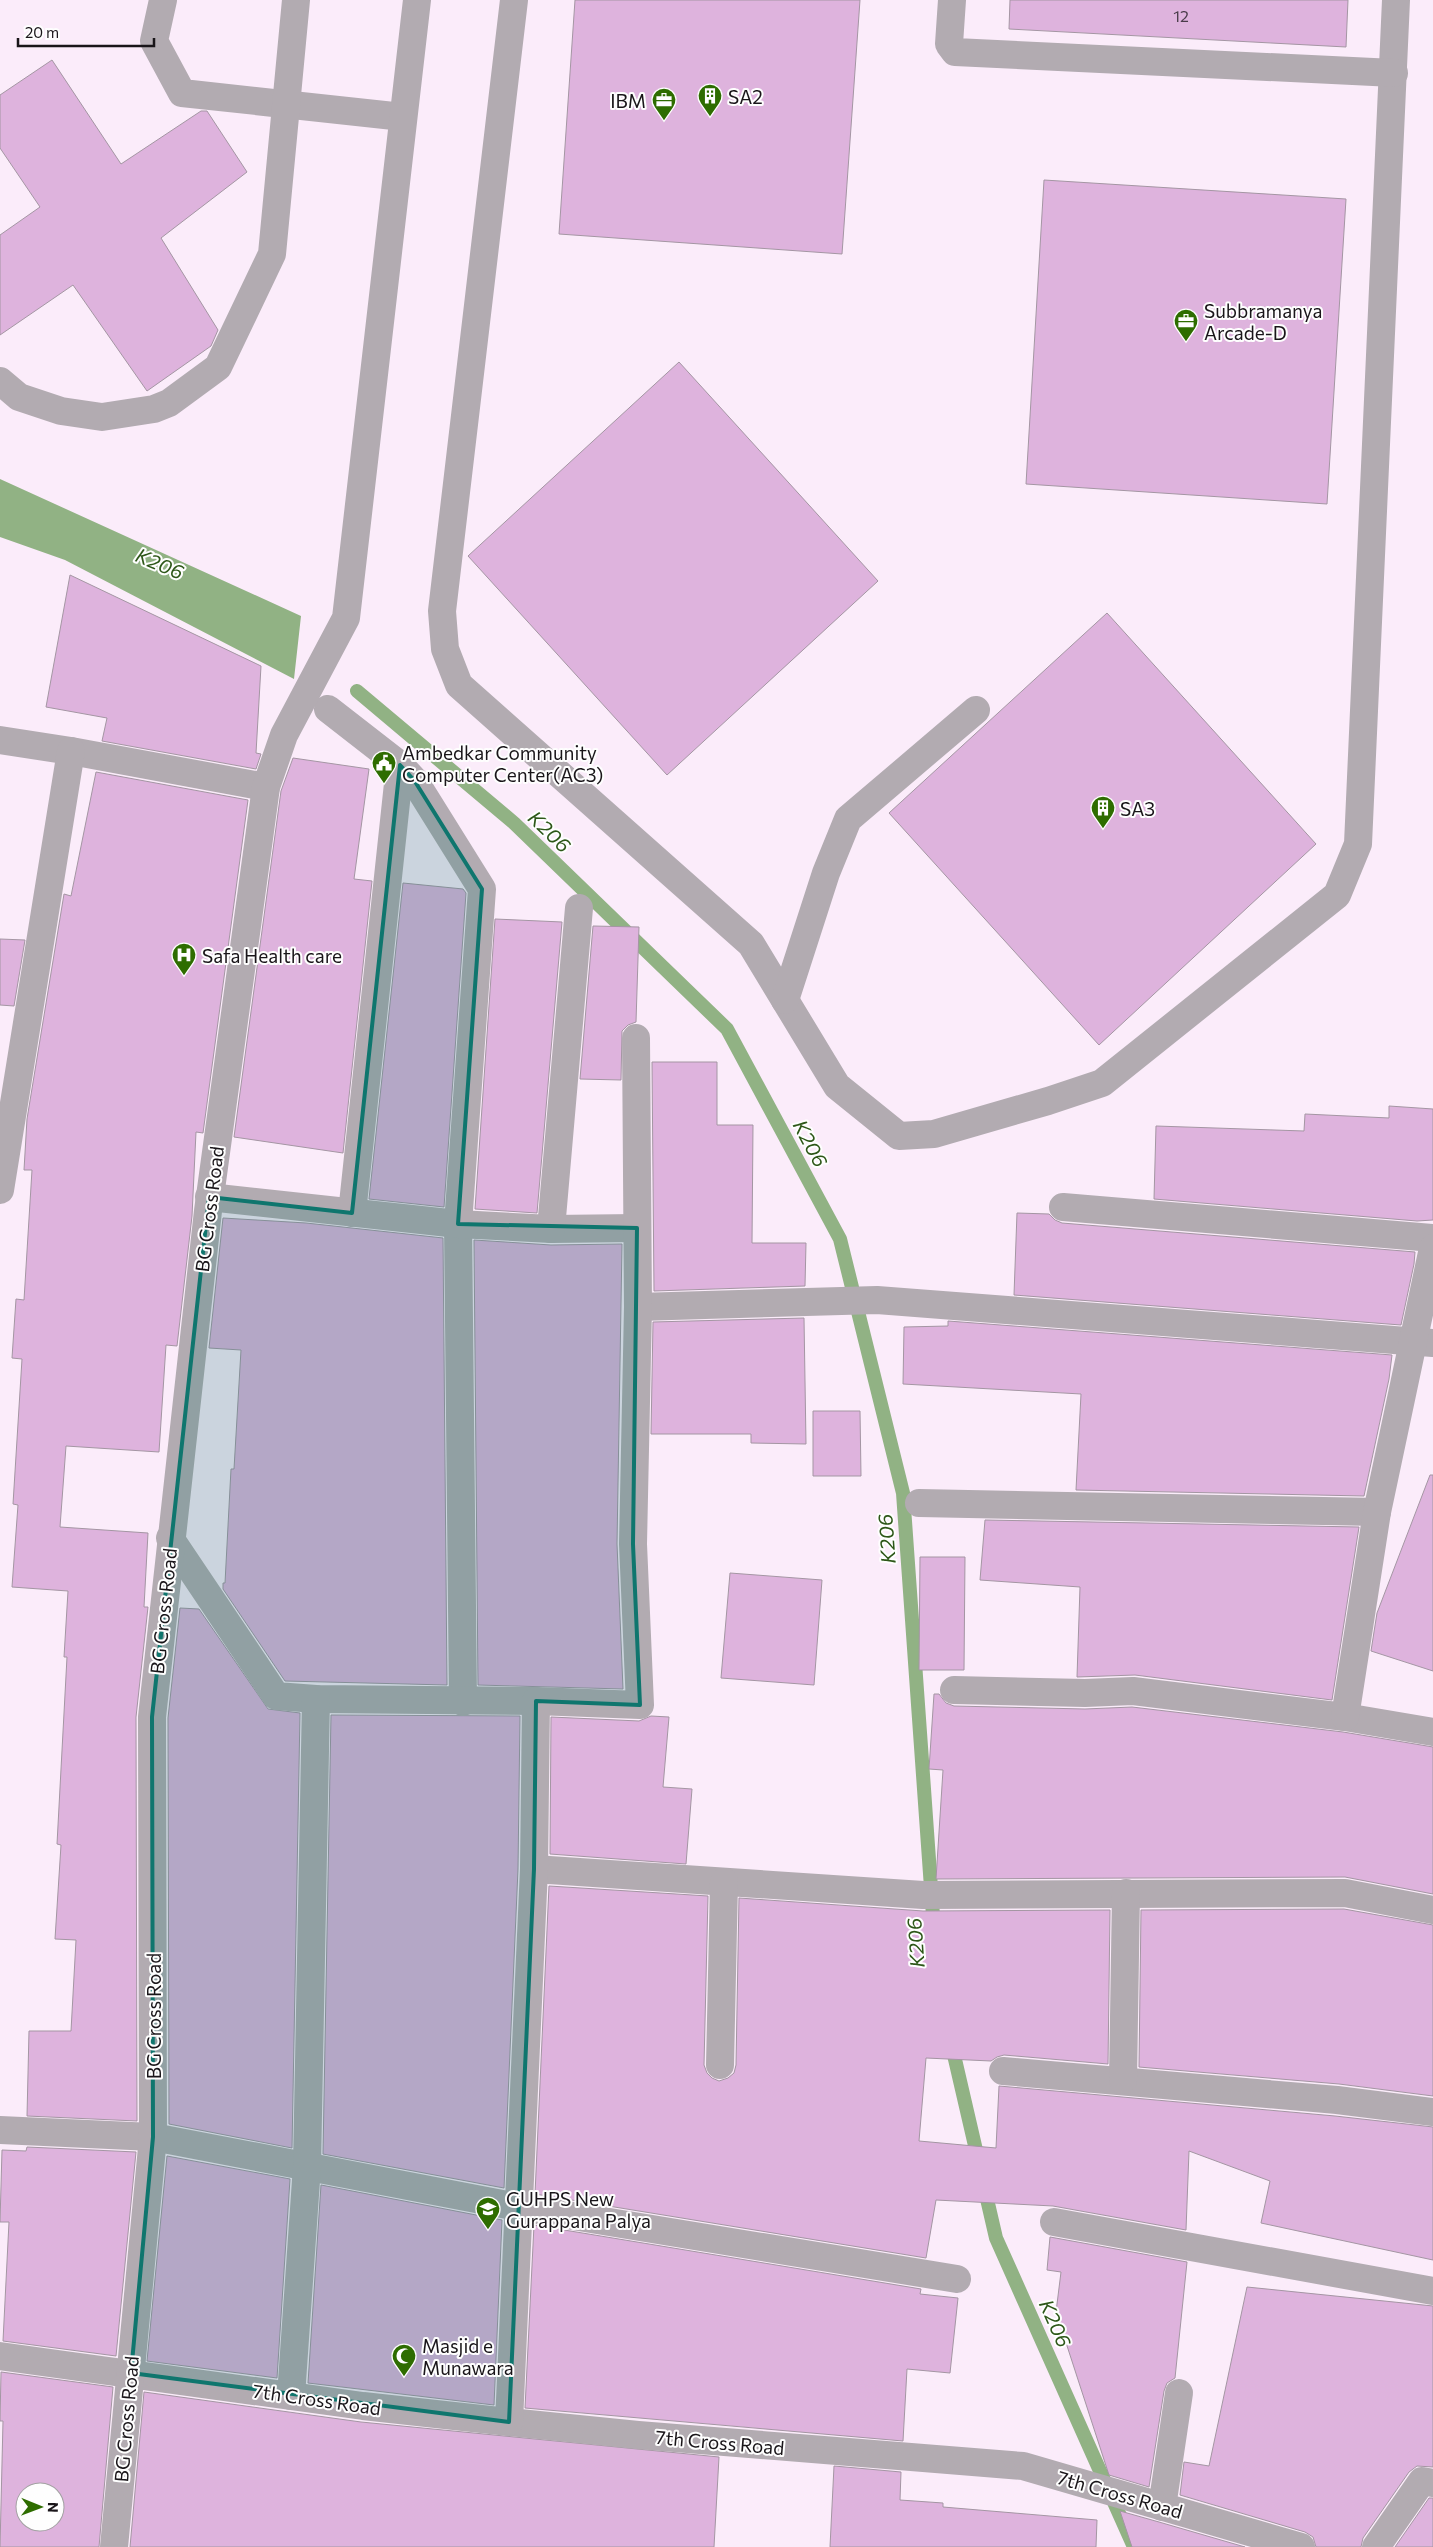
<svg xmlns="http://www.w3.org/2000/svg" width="1433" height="2547" font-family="Commissioner,sans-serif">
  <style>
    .water { fill: #91b284 }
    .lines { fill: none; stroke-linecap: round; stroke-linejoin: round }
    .stream { stroke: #91b284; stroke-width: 14 }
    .building { fill: #deb3dd; stroke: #a496a3; fill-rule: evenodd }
    .minor { stroke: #b2abb1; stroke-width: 28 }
    .marked { fill: #0f766e; fill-opacity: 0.2; stroke: #0f766e; stroke-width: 4; stroke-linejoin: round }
    .labels { text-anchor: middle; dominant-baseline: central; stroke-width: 4; stroke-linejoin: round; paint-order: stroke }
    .number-label { font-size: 16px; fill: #4a3c4a }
    .poi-label { font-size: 19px; fill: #191519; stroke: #fefefe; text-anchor: start }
    .street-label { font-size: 19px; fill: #191519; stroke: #fefefe }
    .water-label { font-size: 20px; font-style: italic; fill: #2d5718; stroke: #fefefe }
  </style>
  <rect width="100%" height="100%" fill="#fbecfa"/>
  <polygon class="water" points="0,479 301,616 294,679 65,560 0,537"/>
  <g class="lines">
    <g class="stream">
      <polyline points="357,691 514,823 727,1029 840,1239 903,1493 934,1930"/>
      <polyline points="951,2042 979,2163"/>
      <polyline points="984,2186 996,2238 1134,2547"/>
    </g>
  </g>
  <g class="building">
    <polygon points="575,0 860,0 842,254 559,234"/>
    <polygon points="1010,0 1348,0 1346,47 1009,29"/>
    <polygon points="52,60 121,164 201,111 207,111 247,172 161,238 218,330 211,346 147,391 73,285 0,335 0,235 40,207 0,148 0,95"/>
    <polygon points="1044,180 1346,199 1327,504 1026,484"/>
    <polygon points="679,362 878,581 667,775 468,556"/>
    <polygon points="70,575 261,666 256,753 261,754 256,769 102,741 107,718 46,707"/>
    <polygon points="1107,613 1316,844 1099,1045 889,813"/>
    <polygon points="293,758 369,769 354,879 372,881 343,1153 234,1137 281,791"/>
    <polygon points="96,772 248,800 203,1133 196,1132 192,1216 177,1346 166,1345 159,1452 66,1446 60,1527 148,1533 144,1607 148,1607 136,1717 137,2121 27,2116 29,2031 71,2031 76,1940 55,1939 61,1845 57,1844 67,1657 64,1657 68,1591 12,1587 18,1505 13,1504 22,1359 12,1358 16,1299 24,1300 32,1170 24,1170 27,1119 64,894 71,896"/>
    <polygon points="403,883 463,889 466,893 444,1207 369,1199"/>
    <polygon points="495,919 562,922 537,1213 475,1209"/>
    <polygon points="593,926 639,927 636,1022 628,1025 622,1031 621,1080 580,1079"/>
    <polygon points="0,939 25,940 14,1006 0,1005"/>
    <polygon points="652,1062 717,1062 717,1125 753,1125 752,1243 806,1243 805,1286 654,1291"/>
    <polygon points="1389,1106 1433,1109 1433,1220 1417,1221 1154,1199 1156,1126 1304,1131 1305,1114 1389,1118"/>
    <polygon points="1017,1213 1049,1214 1055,1220 1062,1223 1415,1252 1414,1264 1401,1325 1014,1295"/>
    <polygon points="223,1218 306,1223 443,1238 447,1685 285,1681 223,1589 223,1583 225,1583 231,1469 234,1469 241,1350 209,1348"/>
    <polygon points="474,1240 551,1245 622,1244 617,1544 623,1689 478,1685"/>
    <polygon points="804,1318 806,1444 751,1443 751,1434 651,1434 653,1322"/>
    <polygon points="948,1321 1392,1355 1389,1379 1364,1496 1076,1490 1081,1394 903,1384 904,1327 948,1326"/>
    <polygon points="813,1411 860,1411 861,1476 813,1476"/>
    <polygon points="1430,1475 1433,1475 1433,1671 1371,1651 1377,1613"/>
    <polygon points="985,1520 1359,1527 1332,1700 1135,1675 1077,1677 1080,1587 980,1580"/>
    <polygon points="920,1557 965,1557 964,1670 919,1670"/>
    <polygon points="730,1573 822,1580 814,1685 721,1678"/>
    <polygon points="180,1608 199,1609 268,1709 300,1713 292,2148 169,2124 168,1718"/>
    <polygon points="934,1694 939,1694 946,1703 954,1706 1085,1709 1132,1707 1343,1732 1433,1747 1433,1894 1345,1877 936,1879 943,1770 929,1769"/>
    <polygon points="331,1715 520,1716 518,1869 504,2188 323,2154"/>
    <polygon points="651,1716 669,1717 663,1787 692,1789 686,1864 550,1854 551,1717 639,1721"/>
    <polygon points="549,1886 708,1896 704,2065 707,2073 712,2078 719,2081 728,2078 734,2073 736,2065 739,1898 923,1911 1110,1910 1108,2064 1004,2055 997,2057 991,2061 926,2058 919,2141 996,2148 999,2086 1335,2116 1433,2127 1433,2260 1261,2223 1270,2181 1189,2151 1186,2230 1053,2206 936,2200 926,2258 535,2194"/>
    <polygon points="1344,1909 1433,1925 1433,2096 1339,2084 1139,2067 1141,1910"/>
    <polygon points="27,2147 136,2152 116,2356 3,2341 9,2222 0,2222 2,2150 26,2151"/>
    <polygon points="167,2156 290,2179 277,2378 147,2361"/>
    <polygon points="321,2185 502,2220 494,2405 308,2383"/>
    <polygon points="534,2225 921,2289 920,2294 958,2298 950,2373 907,2369 903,2441 525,2408"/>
    <polygon points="1050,2237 1187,2262 1175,2378 1167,2383 1164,2391 1149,2487 1109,2475 1056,2312 1061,2272 1047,2270"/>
    <polygon points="1247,2287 1433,2306 1433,2467 1417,2466 1409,2472 1363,2538 1361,2547 1316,2547 1313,2537 1305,2532 1180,2495 1184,2462 1209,2466"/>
    <path d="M1,2372L113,2387L99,2547H0L3,2421H0ZM25,2492H55V2522H25Z"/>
    <polygon points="144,2392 361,2422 719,2457 714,2547 130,2547"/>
    <polygon points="834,2466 901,2472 900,2500 943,2503 943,2507 1097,2520 1096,2547 830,2547"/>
    <polygon points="1429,2498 1433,2498 1433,2547 1395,2547"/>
    <polygon points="1120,2511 1159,2522 1245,2547 1132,2547"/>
  </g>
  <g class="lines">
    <g class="minor">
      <polyline points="163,0 154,41 182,93 403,117"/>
      <polyline points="514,0 442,611 445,649 459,685 751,944 837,1086 899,1136 934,1134 1048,1101 1102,1083 1337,895 1358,844 1396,0"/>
      <polyline points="952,0 949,44 955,52 1394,73"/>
      <polyline points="0,381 19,397 61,411 102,417 154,409 169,403 218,367 272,254 296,0"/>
      <polyline points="328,709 400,765 414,780 482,889 458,1224 463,1702"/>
      <polyline points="0,740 71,751 266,787"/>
      <polyline points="785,1000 826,873 848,819 976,710"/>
      <polyline points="0,1190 71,751"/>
      <polyline points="209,1197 458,1224 551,1229 637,1228"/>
      <polyline points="1063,1207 1433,1238"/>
      <polyline points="352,1213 400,765"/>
      <polyline points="551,1229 579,908"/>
      <polyline points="638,1307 877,1300 1433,1343"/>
      <polyline points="919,1503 1377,1512"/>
      <polyline points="170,1538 276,1696 316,1699 536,1701 640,1705 633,1544 638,1307 636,1038"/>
      <polyline points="954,1690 1085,1693 1133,1691 1345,1717 1433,1732"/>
      <polyline points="1345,1717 1377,1512 1433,1248"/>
      <polyline points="534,1869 923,1895 1345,1893 1433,1910"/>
      <polyline points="720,2065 724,1882"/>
      <polyline points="1003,2071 1337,2100 1433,2112"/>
      <polyline points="1123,2080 1126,1893"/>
      <polyline points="0,2130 153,2137 518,2207 957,2279"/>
      <polyline points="1054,2222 1433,2291"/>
      <polyline points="0,2356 363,2406 509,2422 638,2435 1023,2466 1301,2547"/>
      <polyline points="291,2396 307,2166 316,1699"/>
      <polyline points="509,2422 534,1869 536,1701"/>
      <polyline points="1162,2507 1179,2393"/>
      <polyline points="114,2547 153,2137 152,1717 208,1211 266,787 284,735 346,618 417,0"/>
      <polyline points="1376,2547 1422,2481 1433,2483"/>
    </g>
  </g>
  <path class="marked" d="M400,765L414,780L482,889L458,1224L637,1228L633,1544L640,1705L536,1701L534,1869L509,2422L131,2373L153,2137L152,1717L209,1197L352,1213Z"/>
  <defs>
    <symbol id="building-pin" viewBox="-11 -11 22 30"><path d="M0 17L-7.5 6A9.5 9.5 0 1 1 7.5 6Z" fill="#2e6d00" stroke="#fefefe"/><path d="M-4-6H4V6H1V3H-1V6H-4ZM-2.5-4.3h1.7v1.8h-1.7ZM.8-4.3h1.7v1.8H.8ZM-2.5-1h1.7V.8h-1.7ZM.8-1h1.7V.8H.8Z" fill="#fff"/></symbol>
    <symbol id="office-pin" viewBox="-11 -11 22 30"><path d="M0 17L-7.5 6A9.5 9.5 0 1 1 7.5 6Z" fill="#2e6d00" stroke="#fefefe"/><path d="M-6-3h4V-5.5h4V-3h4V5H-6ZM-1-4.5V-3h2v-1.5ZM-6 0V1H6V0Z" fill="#fff"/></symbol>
    <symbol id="civic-pin" viewBox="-11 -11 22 30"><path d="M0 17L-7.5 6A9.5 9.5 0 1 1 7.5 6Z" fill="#2e6d00" stroke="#fefefe"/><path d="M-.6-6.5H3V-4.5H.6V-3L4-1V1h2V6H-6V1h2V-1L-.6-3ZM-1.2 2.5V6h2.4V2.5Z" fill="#fff"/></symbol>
    <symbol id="hospital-pin" viewBox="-11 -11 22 30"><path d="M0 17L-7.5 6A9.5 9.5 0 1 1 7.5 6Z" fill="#2e6d00" stroke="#fefefe"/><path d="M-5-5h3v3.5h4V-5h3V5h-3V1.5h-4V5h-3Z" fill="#fff"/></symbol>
    <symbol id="school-pin" viewBox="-11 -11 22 30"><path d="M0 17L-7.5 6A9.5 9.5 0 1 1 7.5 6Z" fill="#2e6d00" stroke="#fefefe"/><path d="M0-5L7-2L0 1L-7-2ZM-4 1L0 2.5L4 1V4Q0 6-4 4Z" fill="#fff"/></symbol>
    <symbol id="mosque-pin" viewBox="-11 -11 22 30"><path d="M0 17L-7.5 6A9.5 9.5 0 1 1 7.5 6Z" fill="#2e6d00" stroke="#fefefe"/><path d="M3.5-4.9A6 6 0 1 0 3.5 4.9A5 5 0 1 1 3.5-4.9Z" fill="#fff"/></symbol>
  </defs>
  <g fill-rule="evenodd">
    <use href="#building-pin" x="696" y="82" width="28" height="38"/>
    <use href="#office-pin" x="650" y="86" width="28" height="38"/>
    <use href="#office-pin" x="1172" y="307" width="28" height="38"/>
    <use href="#civic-pin" x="370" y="749" width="28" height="38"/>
    <use href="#building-pin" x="1089" y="794" width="28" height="38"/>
    <use href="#hospital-pin" x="170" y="941" width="28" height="38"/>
    <use href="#school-pin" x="474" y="2195" width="28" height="38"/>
    <use href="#mosque-pin" x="390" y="2342" width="28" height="38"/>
  </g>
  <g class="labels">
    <g class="number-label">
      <text x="1181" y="15">12</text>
    </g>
    <g class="poi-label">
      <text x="728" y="96">SA2</text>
      <text x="646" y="100" text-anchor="end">IBM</text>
      <text x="1204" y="310">Subbramanya<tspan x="1204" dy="22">Arcade-D</tspan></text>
      <text x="402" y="752">Ambedkar Community<tspan x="402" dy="22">Computer Center(AC3)</tspan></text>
      <text x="1120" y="808">SA3</text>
      <text x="202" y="955">Safa Health care</text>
      <text x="506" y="2198">GUHPS New<tspan x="506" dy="22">Gurappana Palya</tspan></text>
      <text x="422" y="2345">Masjid e<tspan x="422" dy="22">Munawara</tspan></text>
    </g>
    <g class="street-label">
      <text transform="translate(209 1209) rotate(-83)">BG Cross Road</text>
      <text transform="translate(163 1611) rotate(-84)">BG Cross Road</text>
      <text transform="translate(153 2016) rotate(-90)">BG Cross Road</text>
      <text transform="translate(317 2399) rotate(8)">7th Cross Road</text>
      <text transform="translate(126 2419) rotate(-85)">BG Cross Road</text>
      <text transform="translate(720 2442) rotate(5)">7th Cross Road</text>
      <text transform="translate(1120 2494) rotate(16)">7th Cross Road</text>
    </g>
    <g class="water-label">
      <text transform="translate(160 563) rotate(23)">K206</text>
      <text transform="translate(550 831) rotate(44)">K206</text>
      <text transform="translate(811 1143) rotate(62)">K206</text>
      <text transform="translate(886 1539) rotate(-94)">K206</text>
      <text transform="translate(915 1943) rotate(-94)">K206</text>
      <text transform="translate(1056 2323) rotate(66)">K206</text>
    </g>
  </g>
  <g transform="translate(40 2507) rotate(91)"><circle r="24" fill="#fefefe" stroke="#a2a1a2"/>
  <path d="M0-4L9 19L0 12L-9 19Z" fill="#2e6d00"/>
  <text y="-8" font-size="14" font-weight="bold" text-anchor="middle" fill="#191519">N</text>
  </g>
  <path d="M18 38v8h136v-8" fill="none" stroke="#191519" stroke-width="2.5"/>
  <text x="25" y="38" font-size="15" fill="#191519" stroke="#fefefe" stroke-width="4" paint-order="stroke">20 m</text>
</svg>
